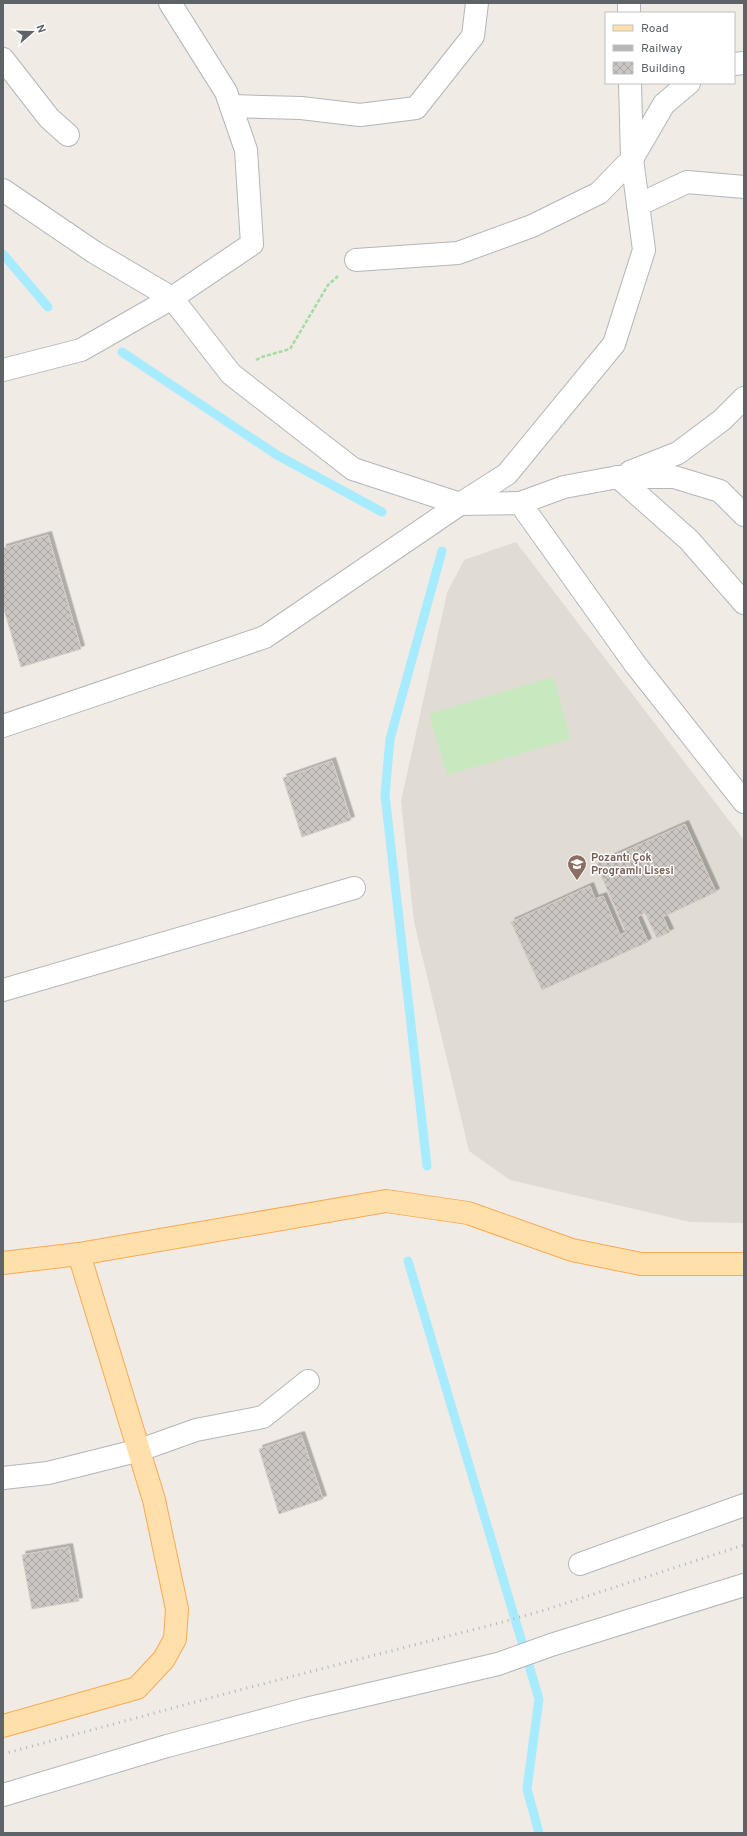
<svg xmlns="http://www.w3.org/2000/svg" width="747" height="1836" font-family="Overpass,sans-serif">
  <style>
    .education { fill: #e0dbd3 }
    .garden { fill: #c8e9c0 }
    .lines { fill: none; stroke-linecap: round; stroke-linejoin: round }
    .stream { stroke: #a6ebff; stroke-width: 9 }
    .building { fill: url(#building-cross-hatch); stroke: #d5ccc3; filter: url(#shadow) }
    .minor-casing { stroke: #b2b7bb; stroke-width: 24 }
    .major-casing { stroke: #fba953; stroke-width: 24 }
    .path { stroke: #a2dca5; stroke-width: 2.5; stroke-dasharray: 4 2; stroke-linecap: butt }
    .minor { stroke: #fff; stroke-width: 22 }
    .major { stroke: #ffe0ab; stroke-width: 22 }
    .rail { stroke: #b4b5b6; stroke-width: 3; stroke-dasharray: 1 5; stroke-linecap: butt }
    .labels { text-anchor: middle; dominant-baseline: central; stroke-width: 3; stroke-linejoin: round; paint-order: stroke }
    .education-label { font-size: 11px; font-weight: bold; fill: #785e54; stroke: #fff; text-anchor: start }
  </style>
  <defs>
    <pattern id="building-cross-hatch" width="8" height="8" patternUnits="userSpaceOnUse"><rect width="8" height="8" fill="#cbc6c2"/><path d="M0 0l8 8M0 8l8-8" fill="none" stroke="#a8a4a1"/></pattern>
    <filter id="shadow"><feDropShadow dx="3.5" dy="-3.5" stdDeviation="0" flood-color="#0004"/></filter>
  </defs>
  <rect width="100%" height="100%" fill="#f0ebe5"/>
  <polygon class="education" points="516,542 744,840 744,1223 690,1222 510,1180 469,1151 414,922 401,801 447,593 464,560"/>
  <polygon class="garden" points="553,677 571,739 447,775 429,714"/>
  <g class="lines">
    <g class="stream">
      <polyline points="3,254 48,307"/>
      <polyline points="122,352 277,455 382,512"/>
      <polyline points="427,1166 385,795 390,739 442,551"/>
      <polyline points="408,1261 539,1699 527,1789 539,1833"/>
    </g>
  </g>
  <g class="building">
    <polygon points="48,535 81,649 21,667 3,606 3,548"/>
    <polygon points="332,761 351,820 302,837 283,778"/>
    <polygon points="685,824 716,892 663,917 670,932 657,938 645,913 637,917 648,942 542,990 511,922 590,886 595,899 603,896 620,935 626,932 596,864"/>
    <polygon points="301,1435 323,1499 279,1514 259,1449"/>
    <polygon points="69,1547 79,1601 32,1609 22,1555"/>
  </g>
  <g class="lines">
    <defs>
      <g id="minor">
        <polyline points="629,3 629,13"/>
        <polyline points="3,59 49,118 68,135"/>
        <polyline points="734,64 744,63"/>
        <polyline points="231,106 301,108 360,115 416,108 473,36 477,3"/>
        <polyline points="3,190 94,252 172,298 231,374 353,469 460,504 520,503 635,664 744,802"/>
        <polyline points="638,205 687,182 744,187"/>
        <polyline points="356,260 458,253 532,226 599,193 632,159 664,104 689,83"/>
        <polyline points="3,370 81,350 172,298 252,244 246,150 226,92 170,3"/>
        <polyline points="630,472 678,453 722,420 744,398"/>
        <polyline points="618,477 689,540 744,603"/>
        <polyline points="520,503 564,487 618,477 674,477 720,491 744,515"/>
        <polyline points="3,726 265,637 460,504 507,474 614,344 644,250 632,159 630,83"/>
        <polyline points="3,990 354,888"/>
        <polyline points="3,1478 48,1473 140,1450 196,1430 263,1417 308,1381"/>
        <polyline points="580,1564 744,1505"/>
        <polyline points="3,1795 167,1746 306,1709 498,1664 551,1645 744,1585"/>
      </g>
      <g id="major">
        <polyline points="3,1263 79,1254 386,1201 468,1213 572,1250 641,1264 744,1264"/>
        <polyline points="3,1726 137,1688 164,1659 175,1639 177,1609 154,1500 79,1254"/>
      </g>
    </defs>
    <use href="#minor" class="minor-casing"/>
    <use href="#major" class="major-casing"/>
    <polyline class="path" points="256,360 262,357 290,349 328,285 338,276"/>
    <use href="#minor" class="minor"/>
    <use href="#major" class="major"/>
    <polyline class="rail" points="3,1754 232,1692 499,1623 545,1610 744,1545"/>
  </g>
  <defs>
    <symbol id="school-pin" viewBox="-11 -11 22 30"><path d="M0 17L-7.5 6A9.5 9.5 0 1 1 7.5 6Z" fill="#8d6e63" stroke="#fff"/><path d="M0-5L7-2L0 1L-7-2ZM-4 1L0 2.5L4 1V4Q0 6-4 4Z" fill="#fff"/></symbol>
  </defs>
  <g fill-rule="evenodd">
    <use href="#school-pin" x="566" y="853" width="22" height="30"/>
  </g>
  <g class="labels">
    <g class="education-label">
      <text x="591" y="858">Pozantı Çok<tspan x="591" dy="13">Programlı Lisesi</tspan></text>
    </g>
  </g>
  <rect width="747" height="1836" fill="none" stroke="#5d6366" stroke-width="8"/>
  <rect x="605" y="12" width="130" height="72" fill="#ffffff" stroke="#bec1c2"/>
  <rect x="613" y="25" width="20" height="6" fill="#ffe0ab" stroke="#bec1c2"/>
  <text x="641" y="32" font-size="12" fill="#5d6366">Road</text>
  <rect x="613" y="45" width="20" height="6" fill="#b4b5b6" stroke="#bec1c2"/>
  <text x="641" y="52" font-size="12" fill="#5d6366">Railway</text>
  <rect x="613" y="62" width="20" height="12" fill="url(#building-cross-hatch)" stroke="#bec1c2"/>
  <text x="641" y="72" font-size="12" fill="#5d6366">Building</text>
  <g transform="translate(32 32) rotate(70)" stroke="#ffffff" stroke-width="3" paint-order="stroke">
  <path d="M0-3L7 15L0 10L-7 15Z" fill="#5d6366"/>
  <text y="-6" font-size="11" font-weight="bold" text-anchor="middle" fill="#5d6366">N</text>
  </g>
</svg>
